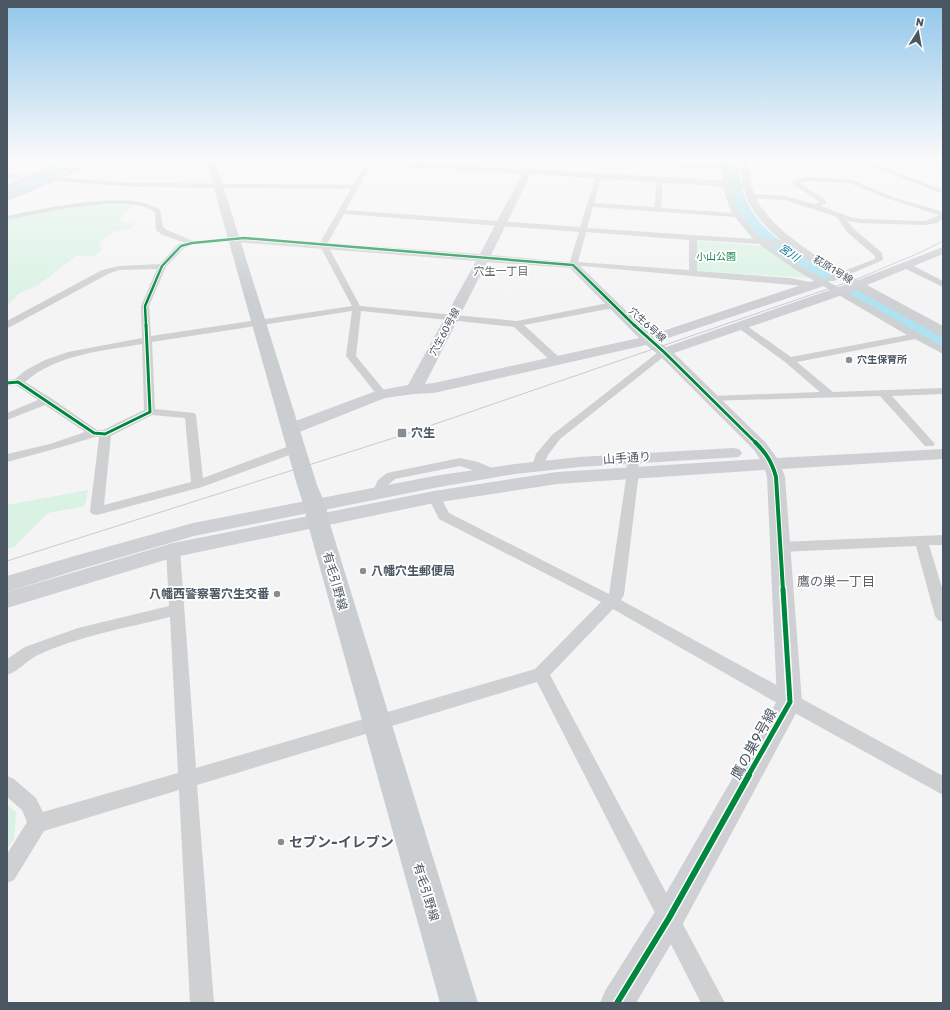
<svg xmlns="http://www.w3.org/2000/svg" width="950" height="1010" font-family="Rubik,'Noto Sans JP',sans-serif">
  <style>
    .green { fill: #d9f2e3 }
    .water { fill: #aee2f0 }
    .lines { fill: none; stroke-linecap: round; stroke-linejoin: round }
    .river { fill: #aee2f0; fill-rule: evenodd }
    .street { fill: #ced0d2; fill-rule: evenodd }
    .secondary { fill: #ced0d4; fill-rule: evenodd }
    .primary { fill: #caced1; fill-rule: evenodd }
    .tram { stroke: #c9cacc; stroke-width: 1 }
    .cycleway-far4-casing { stroke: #fff; stroke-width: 4 }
    .cycleway-far3-casing { stroke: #fff; stroke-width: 5 }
    .cycleway-far2-casing { stroke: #fff; stroke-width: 6 }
    .cycleway-far1-casing { stroke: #fff; stroke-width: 8 }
    .cycleway-casing { stroke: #fff; stroke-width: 9 }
    .cycleway-far4 { stroke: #00873e; stroke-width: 2.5 }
    .cycleway-far3 { stroke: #00873e; stroke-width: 3 }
    .cycleway-far2 { stroke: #00873e; stroke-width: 4 }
    .cycleway-far1 { stroke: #00873e; stroke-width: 5 }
    .cycleway { stroke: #00873e; stroke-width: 6 }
    .poi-dot { fill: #868d94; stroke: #fff; stroke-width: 1.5 }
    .labels { text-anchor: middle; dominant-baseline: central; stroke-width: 3.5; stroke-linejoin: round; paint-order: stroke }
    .far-park-label { font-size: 10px; fill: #17864f; stroke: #fff }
    .far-street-label { font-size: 10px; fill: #4a5661; stroke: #fff }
    .far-poi-label { font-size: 10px; font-weight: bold; fill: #4a5661; stroke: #fff; text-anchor: start }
    .far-water-label { font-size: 11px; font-style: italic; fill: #0c7c9b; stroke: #fff }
    .far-neighbourhood-label { font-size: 11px; fill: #5f6368; stroke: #fff }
    .poi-label { font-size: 12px; font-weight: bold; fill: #4a5661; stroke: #fff; text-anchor: start }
    .street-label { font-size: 12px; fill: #4a5661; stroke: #fff }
    .neighbourhood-label { font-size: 13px; fill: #5f6368; stroke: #fff }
    .near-street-label { font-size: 14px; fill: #4a5661; stroke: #fff }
    .near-poi-label { font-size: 14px; font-weight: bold; fill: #4a5661; stroke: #fff; text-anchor: start }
  </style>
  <rect width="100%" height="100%" fill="#f4f4f4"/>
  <g class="green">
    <polygon points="83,204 134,206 119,218 123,222 136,224 129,229 115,231 99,242 102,250 94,256 76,256 37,286 19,293 7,306 7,219"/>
    <polygon points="699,241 763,246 810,278 700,271 697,270 696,242"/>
    <polygon points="88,490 85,506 48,513 14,547 7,549 7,505"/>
    <polygon points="7,805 16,812 14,839 7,849"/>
  </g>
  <polygon class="water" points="75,160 90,160 7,197 7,191"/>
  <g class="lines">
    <g class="river">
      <path d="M725,160H737C740,174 741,189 747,202C763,236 800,255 831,272L834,276L831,280L825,281L819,280L794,265L770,249L750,229L733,202Z"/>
      <polygon points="855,287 862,289 943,334 943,349 936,347 848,297 846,293 848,289"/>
    </g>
    <g class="street">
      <path d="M93,160H100L62,178L138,183L353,185L368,160H374L346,210L580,227L596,176L599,174L602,176L594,203L654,207L657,180L660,178L663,180L661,208L732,213L725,195L721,170L603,162L600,160H623L721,166L720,160H726C733,198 731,208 760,237L763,239L794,241V245H791L769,244L801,266L943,347V354L915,339L797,362L833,392L943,388V394L892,396L935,444L933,446H925L880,396L707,401L706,399L707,397L711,396L820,392L785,362L737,327L735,325L737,323H743L791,357L907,335L796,270L759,244L697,240V271L790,278L815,283L816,285L815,287L582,266L573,267L569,265L579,232L344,214L327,244L360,306L517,321L613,302L617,305L613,308L524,325L560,358L561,360L556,363L552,362L514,327L361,311L356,356L387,394L382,397L378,396L346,356L352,311L152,342L155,409L194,413L196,415L203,478L292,445H300L302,448L300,451L202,487L97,515L92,514L90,511L99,437H95L58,448L7,462V454L50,444L85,432L45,405L7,420V413L38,400L16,385L7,386V380L15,379L26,370L45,360L68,352L142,338L141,306L157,269L119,270L108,274L10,327L7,328V321L102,270L119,266L160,264L178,244L185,243L161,234L156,230L155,212C129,192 38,214 7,220V216C42,209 131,188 160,210L163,227L167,230L193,241L237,237L238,239L234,241L192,245L184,248L166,267L149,306L151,336L352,306L319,244L351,189L138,187L55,181L7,201V197ZM593,207L735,217L753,239L587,228ZM586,232L689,240V270L578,262ZM142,344L144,410L103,430H97L51,398L25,382C57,354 102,351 142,344ZM152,415L185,418L191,482L104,505L111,436Z"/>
      <polygon points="464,160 470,160 464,168 460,168 459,167"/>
      <polygon points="857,160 864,160 943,190 943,194"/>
      <polygon points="907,160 928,160 943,168 943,172 923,162 910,162"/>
      <polygon points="7,174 30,176 33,178 30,180 7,178"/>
      <path d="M808,177L852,180L893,197L943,212V219L937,223L925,225L861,223L847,221L853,228L882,253L883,260L834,281H828L827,279L828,277L875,259V256L847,232L837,217L785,200L750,198L747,196L750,194L785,196L814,204L820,202L794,185L792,182ZM808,181L849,183L889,199L939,215L925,221L861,219L850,217L821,206L826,203L825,199L799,183Z"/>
      <polygon points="904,264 910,264 943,281 943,287 904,268"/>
      <polygon points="664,349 669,352 667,354 560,439 548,455 542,469 534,469 532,466 536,454 552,435 661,350"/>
      <path d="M632,454L636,455L638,458L639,472L624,595L621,600L943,776V795L784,707L613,609L550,675L725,1003H701L537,682L197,785L214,1003H190L179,790L44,831L14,880L7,883V854L27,822L22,810L7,797V776L14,779L36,798L43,812L178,773L170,617C126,628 79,636 38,655C27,660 19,671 7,675V659L25,647L78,628L169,606L166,550L168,547L173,545L178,547L180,550L196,768L535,669L601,602L439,519L428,497L429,494H439L449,513L609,594L627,472L626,458L628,455Z"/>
      <polygon points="460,458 478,462 497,470 499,473 497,476 493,477 460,466 395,479 388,485 383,496 373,496 372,493 378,480 387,473"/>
      <polygon points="943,535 943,545 929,545 943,591 943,622 938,620 935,616 916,546 780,552 775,550 773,547 775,544 780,542"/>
    </g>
    <g class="secondary">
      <polygon points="63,160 73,160 7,191 7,185"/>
      <path d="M252,160H373L525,169L529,161L532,160L536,163L533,169L743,182L739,160H747C750,171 750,185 755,196C768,229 827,264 858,280L943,247V254L867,285L943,326V336L938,335L857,290L674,353L766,443L777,458L943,449V459L782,469L785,477L802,702L680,929L636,1003H600L605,991L658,907L777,701L767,477L765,470L557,484L434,503L175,557L7,608V592L173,543L434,491L557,472L760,459L754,450L659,355L646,345L434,393L414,394L385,398L297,433L291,434L285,433L283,429L285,425L376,391L408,385L476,261L234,242L229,239L230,237L234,236L480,254L522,174L370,165L256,163ZM531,174L744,188C751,228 814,266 847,284L666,347L659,341L827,285L829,282L827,279H819L651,335L577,263L491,255ZM487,262L570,268L639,338L434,383L425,384Z"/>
      <polygon points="733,448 739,449 742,453 739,457 579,467 515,474 434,488 194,536 77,570 7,592 7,576 71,557 193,523 434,476 515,464 579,457"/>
    </g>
    <polygon class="primary" points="206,160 215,160 317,485 326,506 329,521 478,1003 440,1003 307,521 304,506 297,485"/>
    <polyline class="tram" points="7,561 403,435 857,279 919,253 943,241"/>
    <defs>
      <polyline id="cycleway-far4" points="146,326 145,306 162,266 181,246 192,243 244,238 573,265 635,326"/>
      <g id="cycleway-far3">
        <polyline points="634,325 664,352 756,443"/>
        <polyline points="7,383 18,382 94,433 105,434 150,412 146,325"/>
      </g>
      <path id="cycleway-far2" d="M755,442C766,453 772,462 776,477L783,590"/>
      <polyline id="cycleway-far1" points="748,776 790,702 783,589"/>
      <polyline id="cycleway" points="617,1003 669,918 749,775"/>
    </defs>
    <use href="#cycleway-far4" class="cycleway-far4-casing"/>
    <use href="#cycleway-far3" class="cycleway-far3-casing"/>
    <use href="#cycleway-far2" class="cycleway-far2-casing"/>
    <use href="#cycleway-far1" class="cycleway-far1-casing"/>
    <use href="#cycleway" class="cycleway-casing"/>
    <use href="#cycleway-far4" class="cycleway-far4"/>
    <use href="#cycleway-far3" class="cycleway-far3"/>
    <use href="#cycleway-far2" class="cycleway-far2"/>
    <use href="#cycleway-far1" class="cycleway-far1"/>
    <use href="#cycleway" class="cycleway"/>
  </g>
  <linearGradient id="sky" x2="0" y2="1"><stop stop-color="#91c6eb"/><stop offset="0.53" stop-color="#fafafa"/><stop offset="1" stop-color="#fafafa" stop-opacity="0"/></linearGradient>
  <rect width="950" height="301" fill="url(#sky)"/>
  <g class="poi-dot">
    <circle cx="849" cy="360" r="4"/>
    <rect x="397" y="428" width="10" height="10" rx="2"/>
    <circle cx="363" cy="571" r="4"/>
    <circle cx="277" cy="594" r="4"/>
    <circle cx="281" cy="842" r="4"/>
  </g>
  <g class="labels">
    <g class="far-park-label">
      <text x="716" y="257">小山公園</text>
    </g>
    <g class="far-street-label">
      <text transform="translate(833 270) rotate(31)">萩原1号線</text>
      <text transform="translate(647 325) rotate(42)">穴生6号線</text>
      <text transform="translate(445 332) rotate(-62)">穴生60号線</text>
    </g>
    <g class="far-poi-label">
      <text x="857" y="360">穴生保育所</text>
    </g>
    <g class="far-water-label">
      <text transform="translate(789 253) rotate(34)">宮川</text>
    </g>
    <g class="far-neighbourhood-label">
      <text x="501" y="271">穴生一丁目</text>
    </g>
    <g class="poi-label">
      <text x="411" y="433">穴生</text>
      <text x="371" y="571">八幡穴生郵便局</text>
      <text x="269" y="594" text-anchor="end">八幡西警察署穴生交番</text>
    </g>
    <g class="street-label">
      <text transform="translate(627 458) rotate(-4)">山手通り</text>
      <text transform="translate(335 581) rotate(74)">有毛引野線</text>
      <text transform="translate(426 892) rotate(73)">有毛引野線</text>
    </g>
    <g class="neighbourhood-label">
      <text x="836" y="581">鷹の巣一丁目</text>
    </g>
    <g class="near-street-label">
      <text transform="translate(754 744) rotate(-61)">鷹の巣9号線</text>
    </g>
    <g class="near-poi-label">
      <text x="289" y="842">セブン-イレブン</text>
    </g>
  </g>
  <rect width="950" height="1010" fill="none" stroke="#4a5661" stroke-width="16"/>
  <g transform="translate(918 32) rotate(11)" stroke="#ffffff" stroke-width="3" paint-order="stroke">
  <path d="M0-3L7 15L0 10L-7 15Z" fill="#4a5661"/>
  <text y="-6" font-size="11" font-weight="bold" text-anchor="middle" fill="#4a5661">N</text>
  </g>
</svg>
